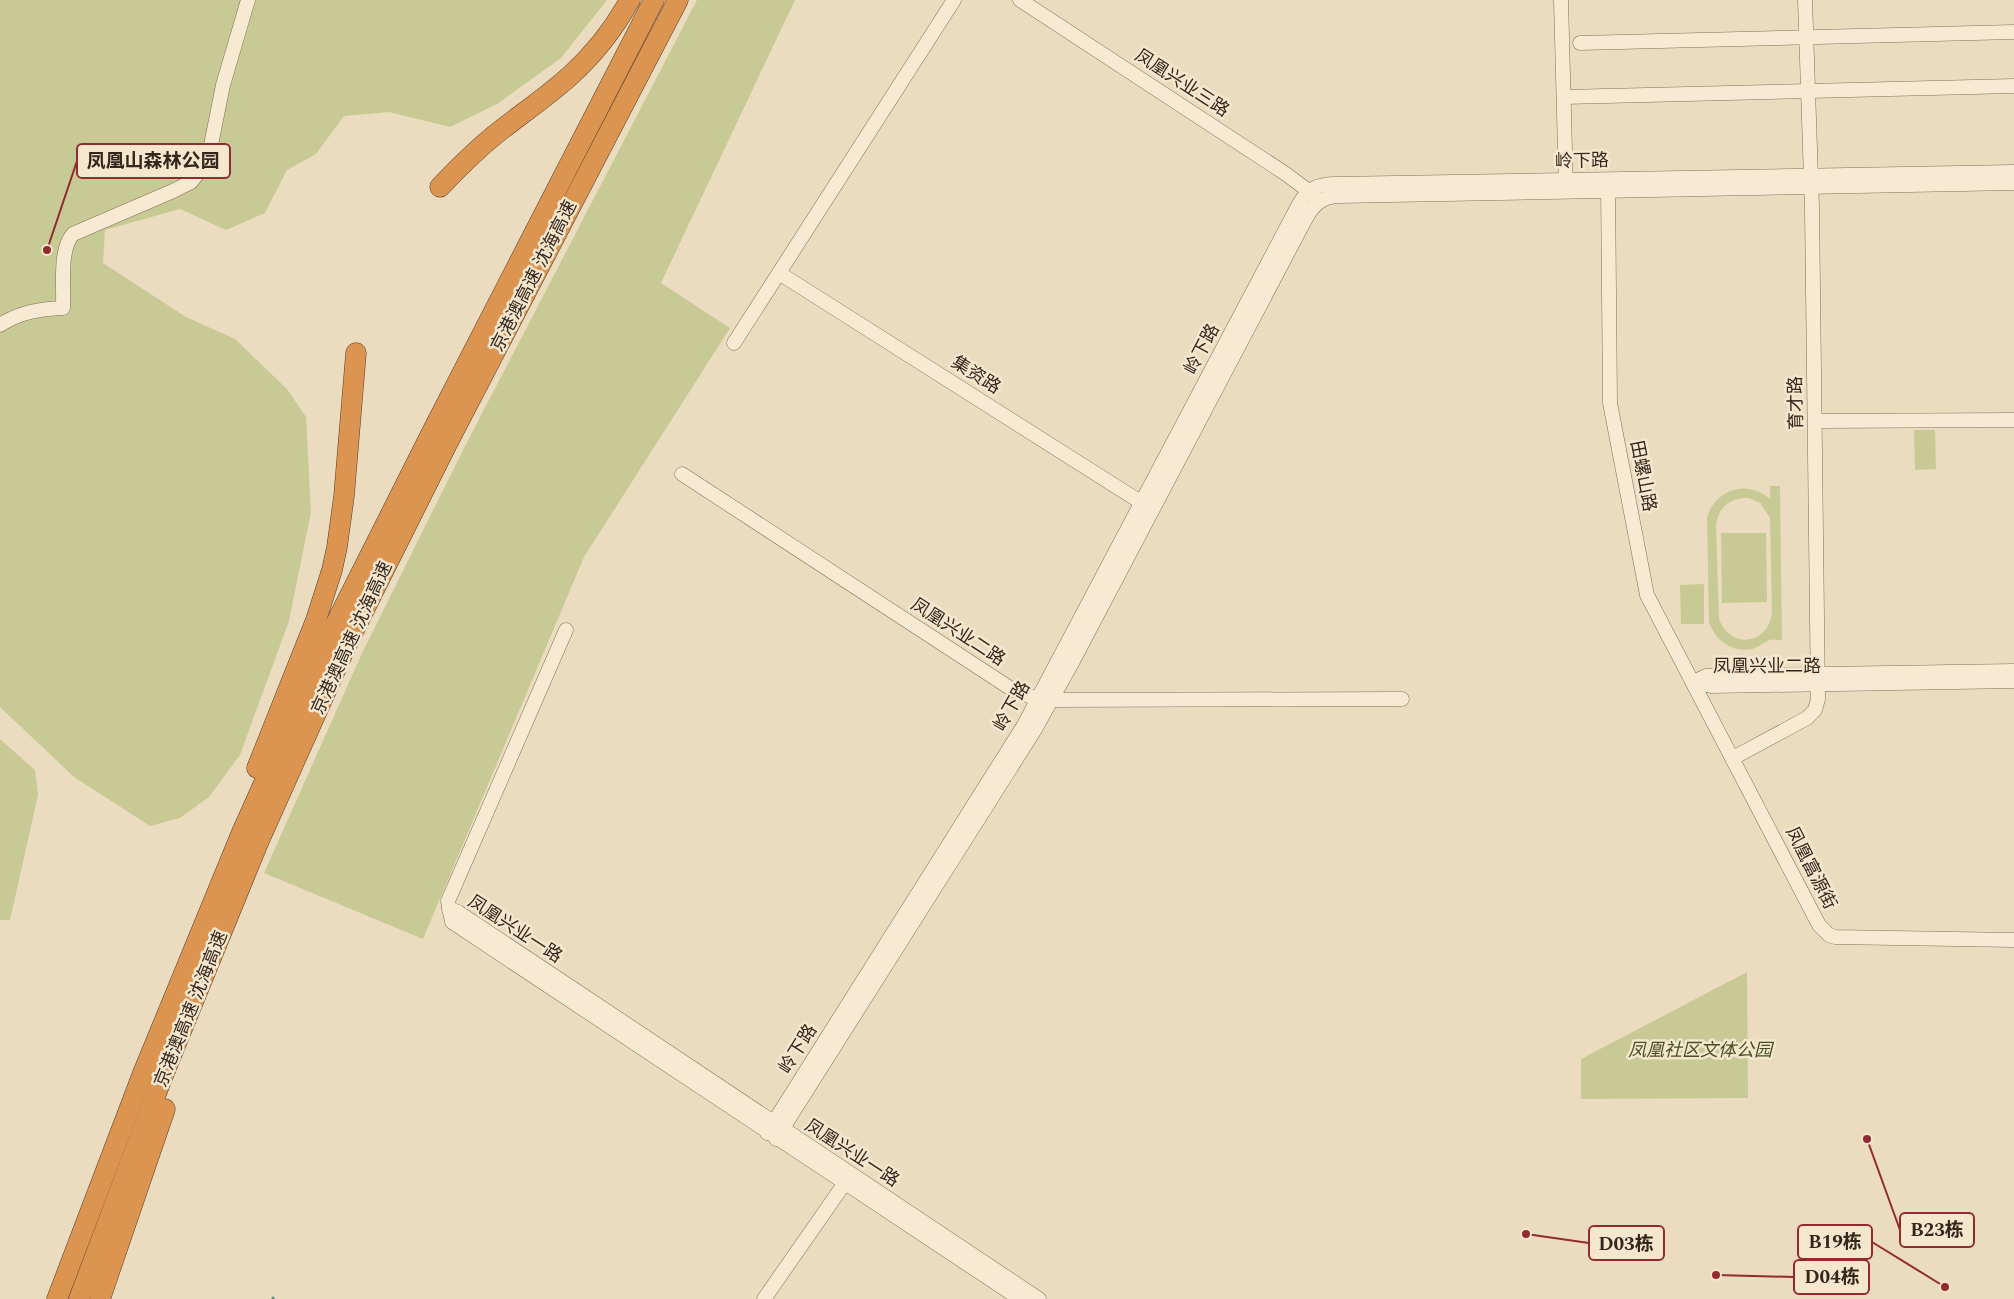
<svg xmlns="http://www.w3.org/2000/svg" width="2014" height="1299" font-family="Spectral,'Noto Sans SC',serif">
  <style>
    .green { fill: #c7ca94; fill-rule: evenodd }
    .lines { fill: none; stroke-linecap: round; stroke-linejoin: round }
    .stream { stroke: #6a8b81; stroke-width: 3 }
    .minor-casing { stroke: #846d58; stroke-width: 15 }
    .highway-casing { stroke: #523b2c; stroke-width: 21 }
    .minor { stroke: #f8ead2; stroke-width: 14 }
    .highway { stroke: #db9550; stroke-width: 20 }
    .labels { text-anchor: middle; dominant-baseline: central; stroke-width: 5; stroke-linejoin: round; paint-order: stroke }
    .street-label { font-size: 18px; fill: #34261c; stroke: #f4e7ce }
    .park-label { font-size: 18px; font-style: italic; fill: #485023; stroke: #f4e7ce }
    .leader { fill: none; stroke: #922a31; stroke-width: 2 }
    .callout-dot { fill: #922a31; stroke: #f4e7ce; stroke-width: 2 }
    .callout { fill: #f4e7ce; stroke: #922a31; stroke-width: 2 }
    .callout-label { font-size: 19px; text-anchor: middle; font-weight: bold; fill: #34261c }
  </style>
  <rect width="100%" height="100%" fill="#ecdcbf"/>
  <g class="green">
    <polygon points="0,0 607,0 561,58 497,104 450,127 389,112 344,116 316,154 287,170 265,213 226,230 180,209 105,230 103,263 186,317 235,339 287,389 306,417 311,512 289,621 240,755 209,797 180,818 150,826 74,777 0,707"/>
    <polygon points="697,0 795,0 661,283 730,328 584,557 423,939 264,873 363,651 463,450"/>
    <polygon points="1914,430 1935,430 1936,469 1915,470"/>
    <path d="M1770,486H1780L1782,640C1779,640 1773,639 1770,640C1764,642 1759,647 1752,649C1732,653 1715,640 1709,622L1707,517C1716,489 1747,479 1770,499ZM1749,498L1760,503L1770,518L1772,612C1769,645 1730,650 1719,619L1716,525C1718,507 1731,497 1749,498Z"/>
    <polygon points="1721,533 1766,533 1767,602 1722,603"/>
    <polygon points="1704,584 1704,624 1681,624 1680,585"/>
    <polygon points="0,739 35,770 38,795 10,920 0,920"/>
    <polygon points="1747,972 1748,1098 1581,1099 1581,1059"/>
  </g>
  <g class="lines">
    <polyline class="stream" points="273,1299 273,1298"/>
    <defs>
      <g id="minor">
        <polyline points="1020,0 1286,174 1314,195"/>
        <polyline points="1561,0 1566,189"/>
        <polyline points="1580,43 2014,32"/>
        <polyline points="1564,97 2014,86"/>
        <polyline points="1608,183 1610,403 1647,595 1819,925 1829,935 1835,937 2014,940"/>
        <polyline points="779,273 1150,508"/>
        <path d="M0,325C20,312 40,309 63,308C64,286 59,250 73,234L173,191L191,182L203,167L210,150L223,85L248,0"/>
        <polyline points="734,343 954,0"/>
        <polyline points="1815,421 2014,420"/>
        <polyline points="682,474 1013,690 1029,696 1051,700 1402,699"/>
        <polyline points="566,630 448,901 452,922 1020,1299"/>
        <polyline points="1693,682 1706,676 2014,671"/>
        <polyline points="1693,682 1711,686 2014,681"/>
        <polyline points="1733,758 1807,718 1815,710 1818,699 1812,208 1805,0"/>
        <polyline points="449,909 458,912 1039,1299"/>
        <path d="M767,1133L1024,725L1298,206C1307,189 1317,184 1336,184L2014,172"/>
        <path d="M776,1139L1034,731L1073,661L1305,220C1313,205 1321,197 1338,196L2014,183"/>
        <polyline points="764,1299 849,1177"/>
      </g>
      <g id="highway">
        <path d="M440,187C459,167 479,147 501,130C524,112 549,95 571,75C594,54 615,27 630,0"/>
        <polyline points="257,768 316,620 332,570 337,547 344,496 356,353"/>
        <polyline points="57,1299 143,1073 242,832 331,633 433,430 654,0"/>
        <polyline points="79,1299 162,1078 258,843 347,644 448,442 678,0"/>
        <polyline points="100,1299 165,1109"/>
      </g>
    </defs>
    <use href="#minor" class="minor-casing"/>
    <use href="#highway" class="highway-casing"/>
    <use href="#minor" class="minor"/>
    <use href="#highway" class="highway"/>
  </g>
  <g class="labels">
    <g class="street-label">
      <text transform="translate(1182 83) rotate(33)">凤凰兴业三路</text>
      <text transform="translate(1582 161) rotate(-1)">岭下路</text>
      <text transform="translate(534 276) rotate(-63)">京港澳高速 沈海高速</text>
      <text transform="translate(1202 349) rotate(-62)">岭下路</text>
      <text transform="translate(976 375) rotate(32)">集资路</text>
      <text transform="translate(1796 403) rotate(-91)">育才路</text>
      <text transform="translate(1643 476) rotate(79)">田螺山路</text>
      <text transform="translate(958 632) rotate(33)">凤凰兴业二路</text>
      <text transform="translate(352 638) rotate(-65)">京港澳高速 沈海高速</text>
      <text x="1767" y="666">凤凰兴业二路</text>
      <text transform="translate(1012 706) rotate(-60)">岭下路</text>
      <text transform="translate(1811 868) rotate(63)">凤凰富源街</text>
      <text transform="translate(515 929) rotate(33)">凤凰兴业一路</text>
      <text transform="translate(191 1009) rotate(-68)">京港澳高速 沈海高速</text>
      <text transform="translate(798 1049) rotate(-58)">岭下路</text>
      <text transform="translate(852 1153) rotate(33)">凤凰兴业一路</text>
    </g>
    <g class="park-label">
      <text x="1700" y="1050">凤凰社区文体公园</text>
    </g>
  </g>
  <path class="leader" d="M47 250L77 161M1867 1139L1900 1230M1945 1287L1872 1242M1526 1234L1589 1243M1716 1275L1794 1277"/>
  <g class="callout-dot">
    <circle cx="47" cy="250" r="5"/>
    <circle cx="1867" cy="1139" r="5"/>
    <circle cx="1945" cy="1287" r="5"/>
    <circle cx="1526" cy="1234" r="5"/>
    <circle cx="1716" cy="1275" r="5"/>
  </g>
  <g class="callout">
    <rect x="77" y="144" width="153" height="34" rx="5"/>
    <rect x="1900" y="1213" width="74" height="34" rx="5"/>
    <rect x="1798" y="1225" width="74" height="34" rx="5"/>
    <rect x="1589" y="1226" width="75" height="34" rx="5"/>
    <rect x="1794" y="1260" width="75" height="34" rx="5"/>
  </g>
  <g class="callout-label">
    <text x="153" y="167">凤凰山森林公园</text>
    <text x="1937" y="1236">B23栋</text>
    <text x="1835" y="1248">B19栋</text>
    <text x="1626" y="1250">D03栋</text>
    <text x="1832" y="1283">D04栋</text>
  </g>
</svg>
